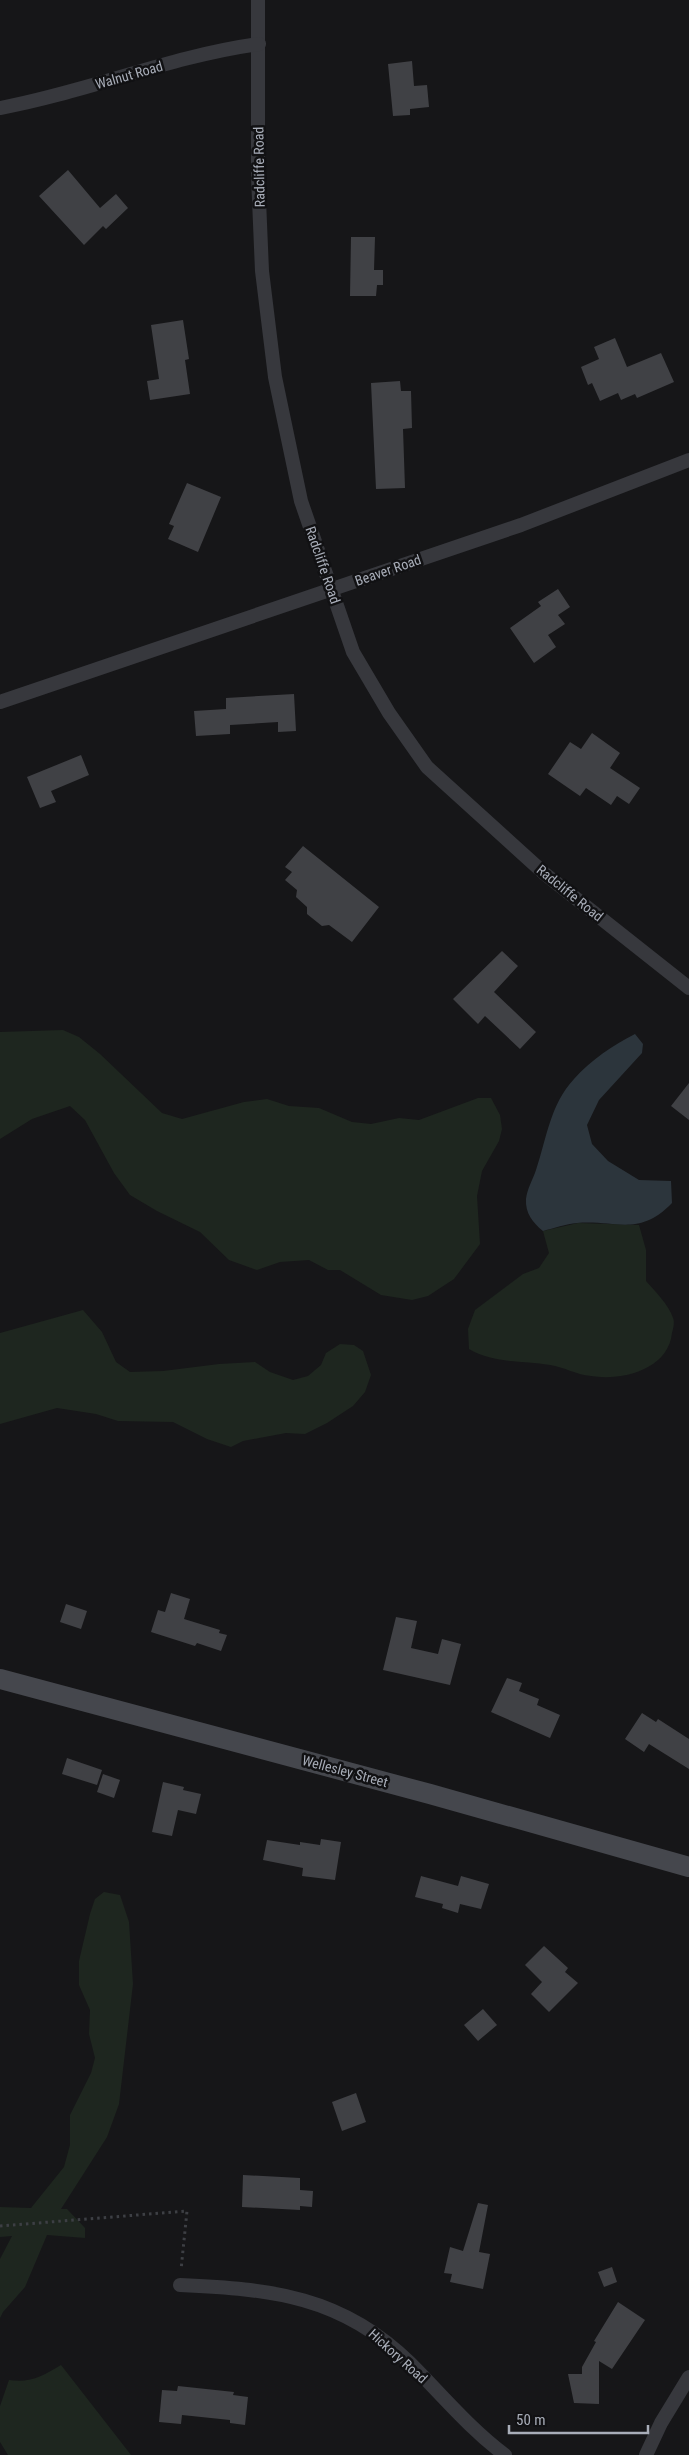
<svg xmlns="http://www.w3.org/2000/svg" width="689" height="2455" font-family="'Roboto Condensed',sans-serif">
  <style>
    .green { fill: #1e261f }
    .water { fill: #2c353c }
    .building { fill: #404145 }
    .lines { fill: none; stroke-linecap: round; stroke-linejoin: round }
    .path { stroke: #3d3f44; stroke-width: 3; stroke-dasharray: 2.5 4; stroke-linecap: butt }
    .street { stroke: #37383d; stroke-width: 14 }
    .secondary { stroke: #45474d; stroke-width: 20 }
    .labels { text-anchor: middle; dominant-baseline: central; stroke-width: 5; stroke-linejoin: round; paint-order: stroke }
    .street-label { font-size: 14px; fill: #a8adb8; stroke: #111113 }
  </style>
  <rect width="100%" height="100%" fill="#161618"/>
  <g class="green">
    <polygon points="63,1030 79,1037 100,1054 162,1113 182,1119 244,1102 267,1099 289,1106 319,1108 352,1122 371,1124 399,1118 419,1120 478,1098 491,1098 500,1115 502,1129 499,1141 482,1171 477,1196 480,1244 454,1279 428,1296 412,1300 381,1295 340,1270 328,1270 309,1260 280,1262 257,1270 229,1260 200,1232 157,1211 130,1195 114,1173 85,1120 70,1106 32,1119 0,1139 0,1032"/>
    <path d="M578,1223L639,1225L646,1250V1281C655,1291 669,1305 673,1318C675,1322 673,1329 672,1333C668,1370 622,1381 591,1376C577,1375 564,1367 550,1365C522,1360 495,1364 469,1349L468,1329L475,1310L523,1274L539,1268L549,1253L543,1231Z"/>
    <polygon points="83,1310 102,1332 116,1362 130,1372 163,1371 219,1364 255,1362 270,1372 293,1380 308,1376 321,1365 326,1353 340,1344 354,1345 363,1351 371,1375 365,1392 353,1406 327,1423 305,1434 286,1433 243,1441 231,1447 207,1439 173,1422 118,1421 96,1414 57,1408 0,1424 0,1333"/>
    <polygon points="104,1892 120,1895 129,1922 133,1984 119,2104 107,2137 61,2209 67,2209 85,2228 85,2238 47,2235 25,2287 3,2312 0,2318 0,2259 12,2236 0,2237 0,2207 31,2208 64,2167 70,2145 70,2115 91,2073 95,2058 89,2034 90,2010 79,1985 79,1961 90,1914 95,1899"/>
    <path d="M61,2365L131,2455H8L0,2442V2406L9,2380C31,2383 43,2376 61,2365Z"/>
  </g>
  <path class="water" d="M635,1034L643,1044L642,1053L599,1100L587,1125L592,1144L608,1161L639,1180L671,1181L672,1203C639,1237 618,1220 577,1223C566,1224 554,1228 543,1231C533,1223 525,1213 526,1199C527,1189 533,1179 536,1170C547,1137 550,1105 574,1079C592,1059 612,1046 635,1034Z"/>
  <g class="building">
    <polygon points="412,61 414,86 427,85 429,107 410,109 410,115 393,116 388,64"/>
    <polygon points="68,170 100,208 116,194 128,208 106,229 103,226 84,245 39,196"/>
    <polygon points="351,237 375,237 374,270 383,270 383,285 377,285 376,296 350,296"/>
    <polygon points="183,320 189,359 185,360 190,394 150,400 147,381 159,379 151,325"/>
    <polygon points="615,338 627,367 661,353 674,382 637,398 635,394 621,400 618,393 600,401 592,383 588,385 581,367 599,359 594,347"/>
    <polygon points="400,381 401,391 411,391 412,428 403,429 405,488 376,489 371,383"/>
    <polygon points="187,483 221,497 198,552 168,539 174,526 169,524"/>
    <polygon points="558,589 570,607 558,615 565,624 548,635 556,647 534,663 510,628 541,606 538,602"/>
    <polygon points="294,694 296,731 278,732 278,722 230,725 230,734 196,736 194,711 226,709 226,698"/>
    <polygon points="592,733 620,753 610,768 640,788 629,804 617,796 611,805 586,788 580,796 548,774 570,742 581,749"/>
    <polygon points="81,755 89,775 51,791 56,802 40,808 27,777"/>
    <polygon points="303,846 379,907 352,942 329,925 322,926 307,914 307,907 296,897 297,890 285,880 292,872 285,867"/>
    <polygon points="502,951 518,966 494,992 536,1032 520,1049 485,1016 478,1024 453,999"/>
    <polygon points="689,1083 689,1120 671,1106"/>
    <polygon points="171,1593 190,1599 184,1619 220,1630 219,1633 227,1635 221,1651 197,1643 195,1646 151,1632 158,1610 165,1612"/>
    <polygon points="66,1604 87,1611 81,1629 60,1622"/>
    <polygon points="396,1617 417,1621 411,1648 438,1654 442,1639 461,1644 450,1685 383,1670"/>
    <polygon points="507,1678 522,1683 519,1691 539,1699 537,1705 560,1715 550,1738 491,1712"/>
    <polygon points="642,1713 656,1722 658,1719 689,1739 689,1769 649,1744 644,1752 625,1739"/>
    <polygon points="67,1758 102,1770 97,1785 62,1774"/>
    <polygon points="103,1774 120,1780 114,1798 97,1792"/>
    <polygon points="163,1782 184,1787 183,1790 201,1794 196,1814 178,1810 172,1836 152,1832"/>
    <polygon points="321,1839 341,1842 335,1880 302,1876 303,1868 263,1860 267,1840 300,1845 300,1842 320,1845"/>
    <polygon points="421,1876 458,1886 461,1876 489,1884 481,1909 460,1904 458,1913 442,1908 443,1904 415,1897"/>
    <polygon points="544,1946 568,1968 565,1972 578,1983 549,2012 531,1994 542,1982 525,1965"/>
    <polygon points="483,2009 497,2025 478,2041 464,2025"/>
    <polygon points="356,2093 366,2122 342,2131 332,2102"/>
    <polygon points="243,2175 300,2178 300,2190 313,2191 312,2207 300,2206 300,2210 242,2207"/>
    <polygon points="478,2203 488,2205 479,2252 490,2254 483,2289 450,2282 452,2274 444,2273 450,2247 463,2251"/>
    <polygon points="612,2267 617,2282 604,2287 598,2272"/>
    <polygon points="618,2302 645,2320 612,2369 599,2361 599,2404 574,2403 568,2374 582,2374 582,2367 596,2342 594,2341"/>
    <polygon points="178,2386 234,2392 233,2395 248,2397 245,2425 230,2423 230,2420 182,2415 181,2424 159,2422 162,2390 177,2391"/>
  </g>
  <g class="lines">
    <polyline class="path" points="0,2226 187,2211 181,2270"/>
    <g class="street">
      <polyline points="258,0 258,176 262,271 275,377 301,501 353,652 389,713 427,767 545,874 689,988"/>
      <path d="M0,108C87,92 171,56 259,44"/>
      <polyline points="0,702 521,525 689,460"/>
      <path d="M180,2285C271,2289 342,2296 410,2363C442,2395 469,2428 505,2455"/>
      <polyline points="646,2455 661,2423 689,2377"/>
    </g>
    <polyline class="secondary" points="0,1679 430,1794 689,1867"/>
  </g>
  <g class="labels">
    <g class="street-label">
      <text transform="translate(129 75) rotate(-16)">Walnut Road</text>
      <text transform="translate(259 167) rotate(-91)">Radcliffe Road</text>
      <text transform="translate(323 565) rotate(71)">Radcliffe Road</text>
      <text transform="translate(388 570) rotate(-19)">Beaver Road</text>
      <text transform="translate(570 893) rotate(39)">Radcliffe Road</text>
      <text transform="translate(345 1771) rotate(15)">Wellesley Street</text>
      <text transform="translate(398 2356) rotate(42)">Hickory Road</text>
    </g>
  </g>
  <path d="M509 2425v8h139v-8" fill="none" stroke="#a8adb8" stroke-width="2.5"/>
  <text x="516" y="2425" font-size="15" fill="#a8adb8" stroke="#111113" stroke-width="4" paint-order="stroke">50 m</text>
</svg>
